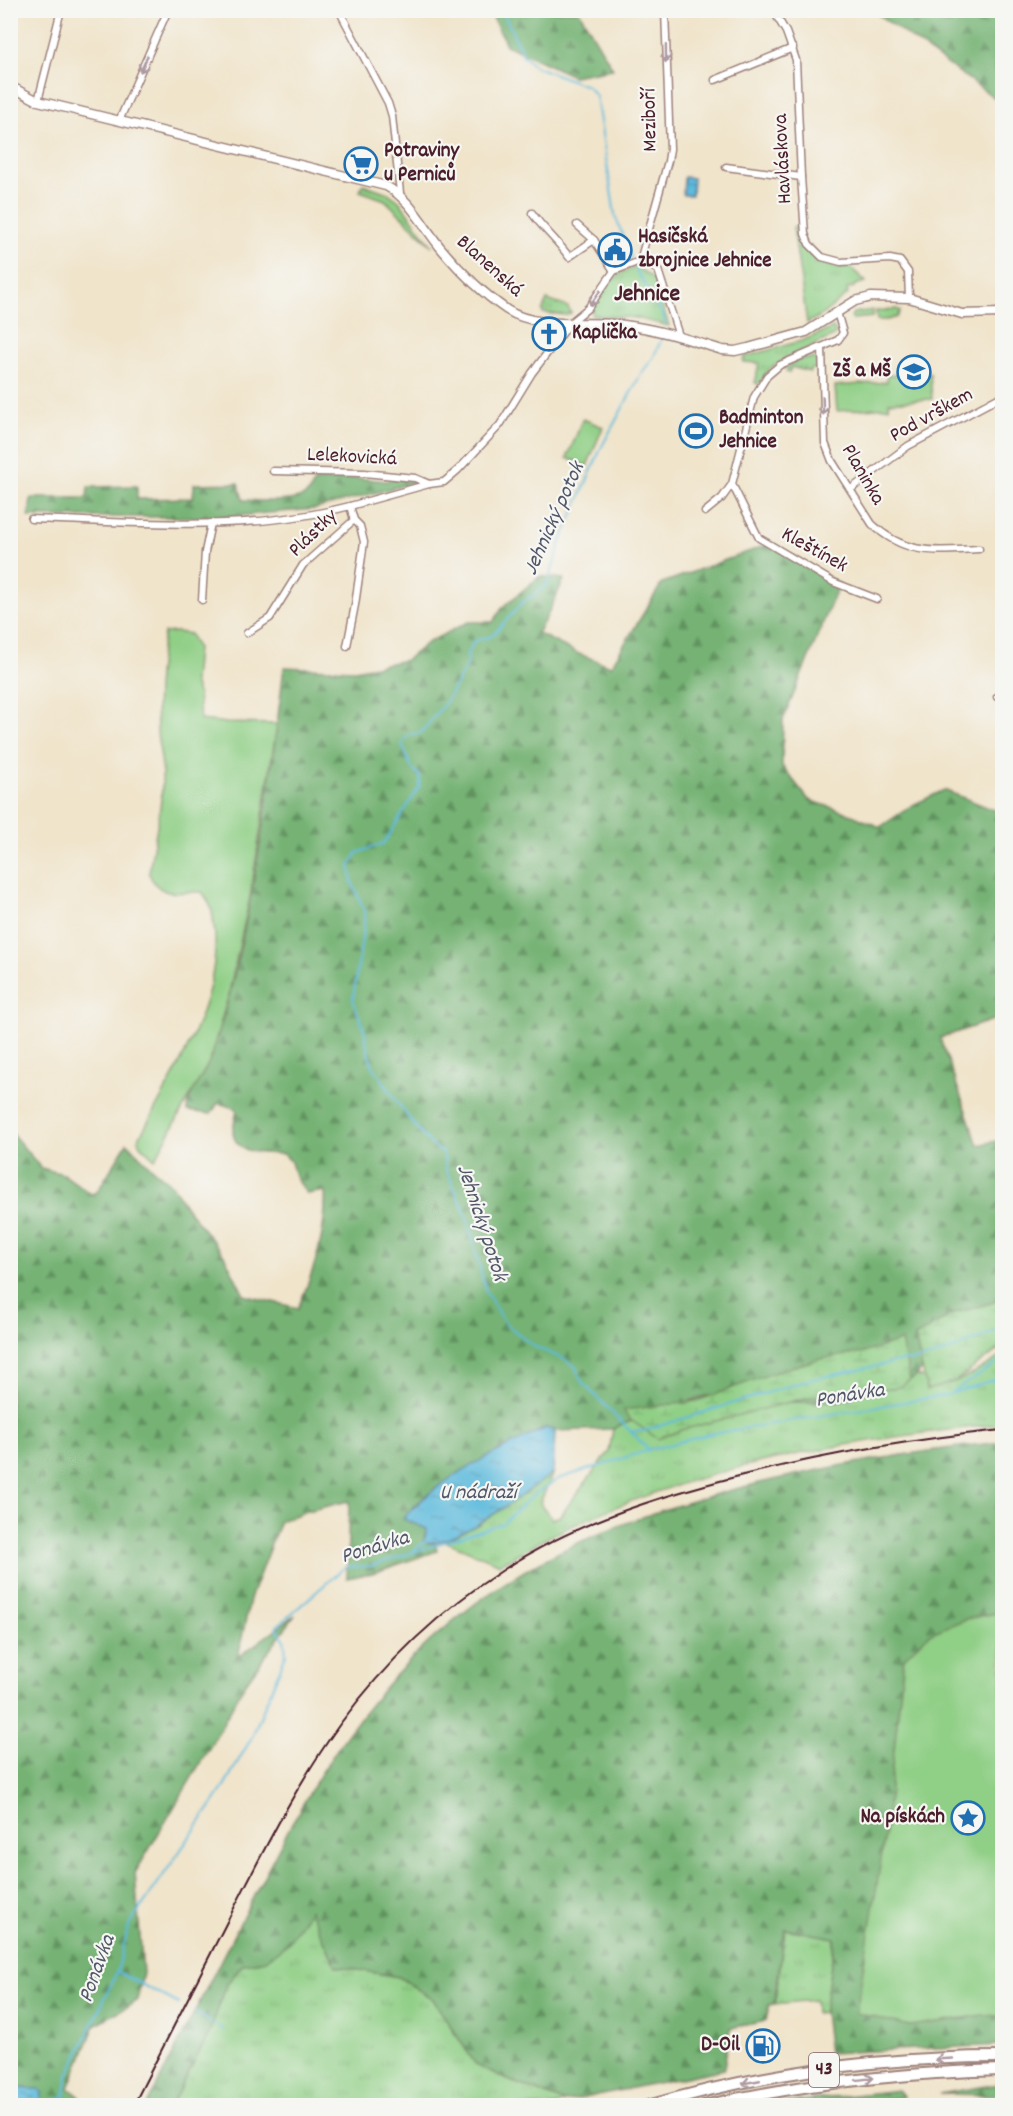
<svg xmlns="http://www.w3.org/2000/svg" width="1013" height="2116" font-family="Dekko,sans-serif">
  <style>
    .grass { fill: url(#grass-tufts); stroke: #6d7758; stroke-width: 1.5 }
    .forest { fill: url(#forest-firs); stroke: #5f684f; stroke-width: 1.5 }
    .wetland { fill: url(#wetland-marsh); stroke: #6d7758; stroke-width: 1.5 }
    .garden { fill: #90cf86; stroke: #6d7758; stroke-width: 1.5 }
    .water { fill: url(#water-ripples); stroke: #546d84; stroke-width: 1.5 }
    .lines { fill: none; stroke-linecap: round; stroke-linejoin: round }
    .stream { stroke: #5fbbdd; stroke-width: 2 }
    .minor-casing { stroke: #9d827b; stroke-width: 9 }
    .tertiary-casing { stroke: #9d827b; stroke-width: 11 }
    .trunk-casing { stroke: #9d827b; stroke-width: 14 }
    .minor { stroke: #fff; stroke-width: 6 }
    .tertiary { stroke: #fff; stroke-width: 8 }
    .trunk { stroke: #fff; stroke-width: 10 }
    .rail { stroke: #4a1f2b; stroke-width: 2 }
    .oneway { stroke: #ae9aa0 }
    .labels { text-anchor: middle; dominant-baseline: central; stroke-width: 4.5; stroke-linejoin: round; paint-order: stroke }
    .shield { fill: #f6f6f2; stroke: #7e6067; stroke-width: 1.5 }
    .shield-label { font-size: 20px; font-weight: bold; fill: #4a1f2b }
    .street-label { font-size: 21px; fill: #4a1f2b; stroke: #f6f6f2 }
    .poi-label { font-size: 21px; font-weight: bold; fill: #4a1f2b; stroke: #f6f6f2; text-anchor: start }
    .water-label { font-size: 22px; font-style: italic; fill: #515669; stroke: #f6f6f2 }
    .quarter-label { font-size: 24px; font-weight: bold; fill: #4a1f2b; stroke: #f6f6f2 }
  </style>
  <defs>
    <pattern id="grass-tufts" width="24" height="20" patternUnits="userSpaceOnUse" patternTransform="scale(1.5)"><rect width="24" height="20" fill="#90cf86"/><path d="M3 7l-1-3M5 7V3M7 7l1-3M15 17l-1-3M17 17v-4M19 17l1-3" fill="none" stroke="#7eb174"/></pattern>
    <pattern id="forest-firs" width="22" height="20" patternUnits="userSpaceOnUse" patternTransform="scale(1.5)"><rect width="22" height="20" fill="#74b273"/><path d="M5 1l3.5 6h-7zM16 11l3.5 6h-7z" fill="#61905f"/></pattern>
    <pattern id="wetland-marsh" width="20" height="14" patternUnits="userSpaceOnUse" patternTransform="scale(1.5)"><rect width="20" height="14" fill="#90cf86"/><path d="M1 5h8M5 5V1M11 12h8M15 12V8" fill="none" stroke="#7eb174"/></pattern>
    <pattern id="water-ripples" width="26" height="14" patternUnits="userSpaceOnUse" patternTransform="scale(1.5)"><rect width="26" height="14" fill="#5fbbdd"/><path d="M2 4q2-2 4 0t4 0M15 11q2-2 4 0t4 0" fill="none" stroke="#5097b3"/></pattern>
  </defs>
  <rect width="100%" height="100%" fill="#f6f6f2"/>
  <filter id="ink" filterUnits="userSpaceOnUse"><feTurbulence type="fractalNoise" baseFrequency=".0167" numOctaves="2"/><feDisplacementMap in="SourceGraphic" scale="12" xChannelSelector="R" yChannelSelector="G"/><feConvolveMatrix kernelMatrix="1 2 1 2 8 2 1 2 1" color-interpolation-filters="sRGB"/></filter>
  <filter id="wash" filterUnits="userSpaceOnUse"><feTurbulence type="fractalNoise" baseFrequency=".008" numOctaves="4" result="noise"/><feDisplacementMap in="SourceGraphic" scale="24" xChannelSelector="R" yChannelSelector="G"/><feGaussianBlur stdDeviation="1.35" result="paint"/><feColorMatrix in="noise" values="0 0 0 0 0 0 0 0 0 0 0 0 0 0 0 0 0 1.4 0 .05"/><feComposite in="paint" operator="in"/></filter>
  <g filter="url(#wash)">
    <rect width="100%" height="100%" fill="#f0e4cb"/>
    <g class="grass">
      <polygon points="363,184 388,193 399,201 432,246 385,200 360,191"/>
      <path d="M793,227H799C803,257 820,269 850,267L866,282L855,285L854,287L847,289L848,294L819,317L807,323Z"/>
      <path d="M637,267L654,279L669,326L636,318L592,315C591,302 608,282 618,275C623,271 630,270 637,267Z"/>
      <polygon points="547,300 568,307 571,313 566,315 543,313 542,311"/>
      <polygon points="897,309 900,311 897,317 887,320 877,320 876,311"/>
      <polygon points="873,310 873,317 852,319 851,317 853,313"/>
      <polygon points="541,328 548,328 546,335 555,335 546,345 537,345"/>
      <polygon points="833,328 836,332 834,336 785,359 771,368 758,384 755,383 759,363 743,362 744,357 801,341"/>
      <polygon points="805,358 806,359 814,358 817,361 818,367 810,370 810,372 791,367 789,373 786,371 788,365"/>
      <path d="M1002,1355L1001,1375L1002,1424C832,1441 648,1474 500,1564L442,1540L479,1524L553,1473L540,1503L552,1519L560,1516L609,1452L613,1429L620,1425L705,1396L788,1402L838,1401L878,1389L896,1387L917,1376C928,1379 943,1384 956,1381C967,1378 993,1362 1002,1355Z"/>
      <polygon points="310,1910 336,1966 399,1977 433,1999 476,2065 498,2076 564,2102 555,2106 171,2106 208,2034 227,1984 243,1964 266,1960"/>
      <polygon points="785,1929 835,1938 824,2012 816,2013 815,2000 775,2004"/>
    </g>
    <g class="forest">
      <polygon points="490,11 579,11 613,69 573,76 506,45"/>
      <polygon points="873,11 1002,11 1002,103"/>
      <path d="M357,478L387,481L391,478L416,481V482L315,509L224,517H29L31,498H87L88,487L137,486V499L193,498L194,484L238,483L243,500C258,501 298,504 308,493C311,490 313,485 315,481Z"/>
      <path d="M772,543L839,584L783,720L782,766L809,800L845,812L880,827L913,805L944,790L1002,813V1017L940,1038L978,1145L1002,1140V1300L952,1314L915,1337L922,1368L917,1376L896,1387L878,1389L838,1401L788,1402L705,1396L620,1425L613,1429L555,1431L546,1428C500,1450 452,1472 414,1506L419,1524L428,1529L424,1537L428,1543H435L437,1551L373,1573L347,1578L349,1501L307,1511L280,1521L250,1599L238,1657L295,1615L245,1684L211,1745L135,1873L143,1973L137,2001L95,2025L69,2088L91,2105H41L42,2092L39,2089L11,2088L10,1131L41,1168L63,1174L91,1194L97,1192L127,1143L152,1168L172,1185L186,1207L224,1255L244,1295L298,1308C314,1271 327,1232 325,1191L307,1194L295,1176L291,1162L284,1154C268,1153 236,1156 233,1133C233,1126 236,1116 237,1109L218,1103L211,1114L187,1111C188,1093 202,1078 209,1062C217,1041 223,1018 229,996C256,889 271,777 284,667L355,670L406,660L427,643L468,622H493L503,607L540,576L564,579L546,618L537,633L579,654L611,666L662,583Z"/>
      <path d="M1002,1442V1612L966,1619L904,1658L885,1835L857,2013L910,2026L983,2015L1002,2016V2045L829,2053L824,2012L835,1938L785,1929L774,2004L769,2005L766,2021L730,2028L724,2069L564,2102L498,2076L476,2065L433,1999L399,1977L336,1966L310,1910L288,1943L266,1960L243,1964L227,1984L209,2034L171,2105L146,2106C180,2042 212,1977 245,1913C277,1851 308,1788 350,1731C398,1665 460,1608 531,1567C597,1529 670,1506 743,1487C828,1466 915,1451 1002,1442Z"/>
      <polygon points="998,2084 1002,2084 1002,2095 939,2094"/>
      <polygon points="898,2090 903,2097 857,2105 766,2105"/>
    </g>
    <g class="wetland">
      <polygon points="1002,1300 1002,1347 954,1382 927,1390 915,1337 952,1314"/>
      <polygon points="901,1341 910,1380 899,1387 809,1397 681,1430 658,1439 628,1418 624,1410 697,1401 781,1370 820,1359 866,1352"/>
    </g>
    <g class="garden">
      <polygon points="930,373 932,399 889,402 889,407 837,411 835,386 887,382 887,375"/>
      <polygon points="583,419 603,427 587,466 567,458"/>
      <path d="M177,632L190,634L197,648L194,682L198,693L200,720L227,723L277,724L250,897L228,997L209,1062L155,1159L140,1145L138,1140C171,1079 224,998 214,926C212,910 212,905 202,892C180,890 161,901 149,874C153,840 164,805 162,770C162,756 157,743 157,729C155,697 158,664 164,633Z"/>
      <polygon points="1002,1612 1002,2016 983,2015 910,2026 856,2013 885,1835 904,1658 929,1634 966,1619"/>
    </g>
    <g class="water">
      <polygon points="684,177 693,178 692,195 683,195"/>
      <path d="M546,1428L555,1431L553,1473C532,1488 447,1553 424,1541L427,1529L403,1519C438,1477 498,1451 546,1428Z"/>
      <polygon points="11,2088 39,2089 42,2092 41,2105 11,2105"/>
    </g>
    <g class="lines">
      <g class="stream">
        <polyline points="502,10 523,55 534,66 587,86 596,96 615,215 631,258"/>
        <polyline points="636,270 663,316 665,323"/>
        <polyline points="953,1393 1002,1377"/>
        <path d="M632,1431H643L808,1380L906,1360C926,1364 981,1337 1002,1328"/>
        <path d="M649,1450L582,1382L575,1366L564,1359L535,1347L505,1323L486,1292L466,1214L446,1170L443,1152C425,1147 387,1086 374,1068L369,1056L364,1029L353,1000L364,925V910L352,882L350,866L357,853L384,843L420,786V776L411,767L402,744C406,736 410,733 421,733L447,700L468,663L467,655L474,641L492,636L522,603L547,585L562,539L601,448L641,374L653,358L662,338"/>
        <polyline points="413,1551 427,1540"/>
        <polyline points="118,1972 179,2004"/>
        <polyline points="195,2012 224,2030"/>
        <polyline points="65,2096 66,2106"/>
        <polyline points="54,2101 65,2096 67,2078 117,1972 129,1925 220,1793 252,1737 286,1654 284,1639 276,1627 345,1567 371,1566 503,1523 531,1497 558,1479 649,1450 710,1434 948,1395 1002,1360"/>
      </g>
    </g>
  </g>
  <g filter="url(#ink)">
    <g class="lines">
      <defs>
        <g id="minor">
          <polyline points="339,10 388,103 392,116 400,193"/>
          <polyline points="773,10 786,32 796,60 801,177 805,234 809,244 822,257 841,262 890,259 900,261 908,272 909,298"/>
          <polyline points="715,80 793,48"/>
          <polyline points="38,101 61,10"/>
          <polyline points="119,121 168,10"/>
          <polyline points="726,167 801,177"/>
          <path d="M532,213C543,229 558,241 569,257L594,240"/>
          <polyline points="577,225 594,240 614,271"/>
          <polyline points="640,261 668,161 670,149 665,10"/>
          <path d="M822,348L825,443L832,461L872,524C906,556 935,551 979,549"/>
          <polyline points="273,471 364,473 415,478 429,484 444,482 458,470 500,425 532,373 571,322 588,308 614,271 640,261 658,270 679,336"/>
          <polyline points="732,484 759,538 833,582 877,599"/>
          <polyline points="851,489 908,446 1002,396"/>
          <polyline points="350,506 429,484"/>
          <polyline points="705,512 722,498 732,484 754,397 767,376 780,365 838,340 843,333 837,312"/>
          <path d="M31,519C134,522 248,533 350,506L354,520L303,565L270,618L247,633"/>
          <polyline points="202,600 205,552 211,523"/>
          <polyline points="347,646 355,605 364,542 360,526 354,520"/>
          <polyline points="997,697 1002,693"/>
        </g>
        <path id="tertiary" d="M10,86L38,101L386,186C410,199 423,226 440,247C459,270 482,293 507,310C538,330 588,320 624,325C658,329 690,340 722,350L735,351L748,348L806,332L855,301L871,297L909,298L962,314L1002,313"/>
        <g id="trunk">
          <path d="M648,2106C762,2072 884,2057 1002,2057"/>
          <path d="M704,2106C802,2083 902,2073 1002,2070"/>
        </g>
      </defs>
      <use href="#minor" class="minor-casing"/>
      <use href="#tertiary" class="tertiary-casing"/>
      <use href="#trunk" class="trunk-casing"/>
      <use href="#minor" class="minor"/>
      <use href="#tertiary" class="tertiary"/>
      <use href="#trunk" class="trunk"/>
      <path class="rail" d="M133,2106C167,2040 200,1975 233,1910C266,1846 298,1782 340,1724C385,1663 439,1611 503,1570C574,1523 657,1497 739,1476C826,1454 914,1439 1002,1430"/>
    </g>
    <defs><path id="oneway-shaft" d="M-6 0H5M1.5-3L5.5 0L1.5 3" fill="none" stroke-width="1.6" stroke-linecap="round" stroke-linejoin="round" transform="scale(1.5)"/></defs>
    <g class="oneway">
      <use href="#oneway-shaft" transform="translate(666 54) rotate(89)"/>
      <use href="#oneway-shaft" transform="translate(144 64) rotate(114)"/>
      <use href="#oneway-shaft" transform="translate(595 298) rotate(125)"/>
      <use href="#oneway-shaft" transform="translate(823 406) rotate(88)"/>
      <use href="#oneway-shaft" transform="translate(944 2059) rotate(177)"/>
      <use href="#oneway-shaft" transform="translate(865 2079) rotate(-7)"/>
      <use href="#oneway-shaft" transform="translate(751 2082) rotate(169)"/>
    </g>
  </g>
  <defs>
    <symbol id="supermarket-ring" viewBox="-11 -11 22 22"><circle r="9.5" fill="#f6f6f2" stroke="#1f6fb2" stroke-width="1.5"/><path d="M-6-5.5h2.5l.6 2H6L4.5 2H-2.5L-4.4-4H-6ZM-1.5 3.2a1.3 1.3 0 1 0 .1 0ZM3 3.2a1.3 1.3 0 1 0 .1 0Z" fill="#1f6fb2"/></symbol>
    <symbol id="civic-ring" viewBox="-11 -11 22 22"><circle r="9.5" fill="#f6f6f2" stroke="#1f6fb2" stroke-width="1.5"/><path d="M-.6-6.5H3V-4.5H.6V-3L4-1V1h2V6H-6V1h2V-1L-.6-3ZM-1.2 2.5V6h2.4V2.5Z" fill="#1f6fb2"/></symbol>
    <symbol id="church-ring" viewBox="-11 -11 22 22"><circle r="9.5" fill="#f6f6f2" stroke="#1f6fb2" stroke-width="1.5"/><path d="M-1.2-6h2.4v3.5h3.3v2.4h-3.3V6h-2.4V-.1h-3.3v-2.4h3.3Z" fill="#1f6fb2"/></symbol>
    <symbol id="school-ring" viewBox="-11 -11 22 22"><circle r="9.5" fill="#f6f6f2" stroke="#1f6fb2" stroke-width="1.5"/><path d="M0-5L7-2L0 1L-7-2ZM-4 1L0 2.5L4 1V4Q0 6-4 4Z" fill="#1f6fb2"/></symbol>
    <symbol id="stadium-ring" viewBox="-11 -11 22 22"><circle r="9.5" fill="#f6f6f2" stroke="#1f6fb2" stroke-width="1.5"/><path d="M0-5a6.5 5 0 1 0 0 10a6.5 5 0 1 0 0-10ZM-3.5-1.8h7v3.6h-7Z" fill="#1f6fb2"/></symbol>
    <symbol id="sight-ring" viewBox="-11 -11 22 22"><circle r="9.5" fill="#f6f6f2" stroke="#1f6fb2" stroke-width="1.5"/><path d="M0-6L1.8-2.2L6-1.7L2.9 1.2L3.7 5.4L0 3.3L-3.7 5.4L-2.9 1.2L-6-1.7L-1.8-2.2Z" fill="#1f6fb2"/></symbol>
    <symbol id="fuel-ring" viewBox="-11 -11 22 22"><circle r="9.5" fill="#f6f6f2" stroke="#1f6fb2" stroke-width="1.5"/><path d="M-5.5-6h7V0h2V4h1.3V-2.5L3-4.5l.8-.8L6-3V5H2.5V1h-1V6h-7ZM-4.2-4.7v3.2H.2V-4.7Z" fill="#1f6fb2"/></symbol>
  </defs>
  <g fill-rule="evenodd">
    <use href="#supermarket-ring" x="342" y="145" width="38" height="38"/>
    <use href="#civic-ring" x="596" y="231" width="38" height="38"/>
    <use href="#church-ring" x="530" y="315" width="38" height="38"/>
    <use href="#school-ring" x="895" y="353" width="38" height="38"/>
    <use href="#stadium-ring" x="677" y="412" width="38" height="38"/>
    <use href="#sight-ring" x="949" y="1799" width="38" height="38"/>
    <use href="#fuel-ring" x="744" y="2027" width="38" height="38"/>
  </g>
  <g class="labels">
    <rect class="shield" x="809" y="2053" width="30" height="34" rx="4.5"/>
    <g class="shield-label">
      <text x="824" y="2070">43</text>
    </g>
    <g class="street-label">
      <text transform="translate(651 120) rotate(-91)">Meziboří</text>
      <text transform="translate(784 159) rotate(-93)">Havláskova</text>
      <text transform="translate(489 267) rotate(42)">Blanenská</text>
      <text transform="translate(932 416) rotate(-29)">Pod vrškem</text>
      <text transform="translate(352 458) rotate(3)">Lelekovická</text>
      <text transform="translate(862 475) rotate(60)">Planinka</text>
      <text transform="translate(314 534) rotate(-44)">Plástky</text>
      <text transform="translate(814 551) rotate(29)">Kleštínek</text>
    </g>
    <g class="poi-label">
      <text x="384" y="152">Potraviny<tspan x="384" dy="24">u Perniců</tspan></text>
      <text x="638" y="238">Hasičská<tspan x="638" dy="24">zbrojnice Jehnice</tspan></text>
      <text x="572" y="334">Kaplička</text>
      <text x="891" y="372" text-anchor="end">ZŠ a MŠ</text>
      <text x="719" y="419">Badminton<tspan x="719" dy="24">Jehnice</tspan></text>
      <text x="945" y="1818" text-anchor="end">Na pískách</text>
      <text x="740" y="2046" text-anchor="end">D-Oil</text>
    </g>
    <g class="water-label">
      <text transform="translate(555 519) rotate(-66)">Jehnický potok</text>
      <text transform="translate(481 1223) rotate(72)">Jehnický potok</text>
      <text transform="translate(850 1396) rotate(-9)">Ponávka</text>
      <text x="478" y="1493">U nádraží</text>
      <text transform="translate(375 1548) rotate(-17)">Ponávka</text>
      <text transform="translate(98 1969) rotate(-70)">Ponávka</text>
    </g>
    <g class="quarter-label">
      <text x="647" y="295">Jehnice</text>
    </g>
  </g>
  <rect width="1013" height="2116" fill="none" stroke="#f6f6f2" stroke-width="36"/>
</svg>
